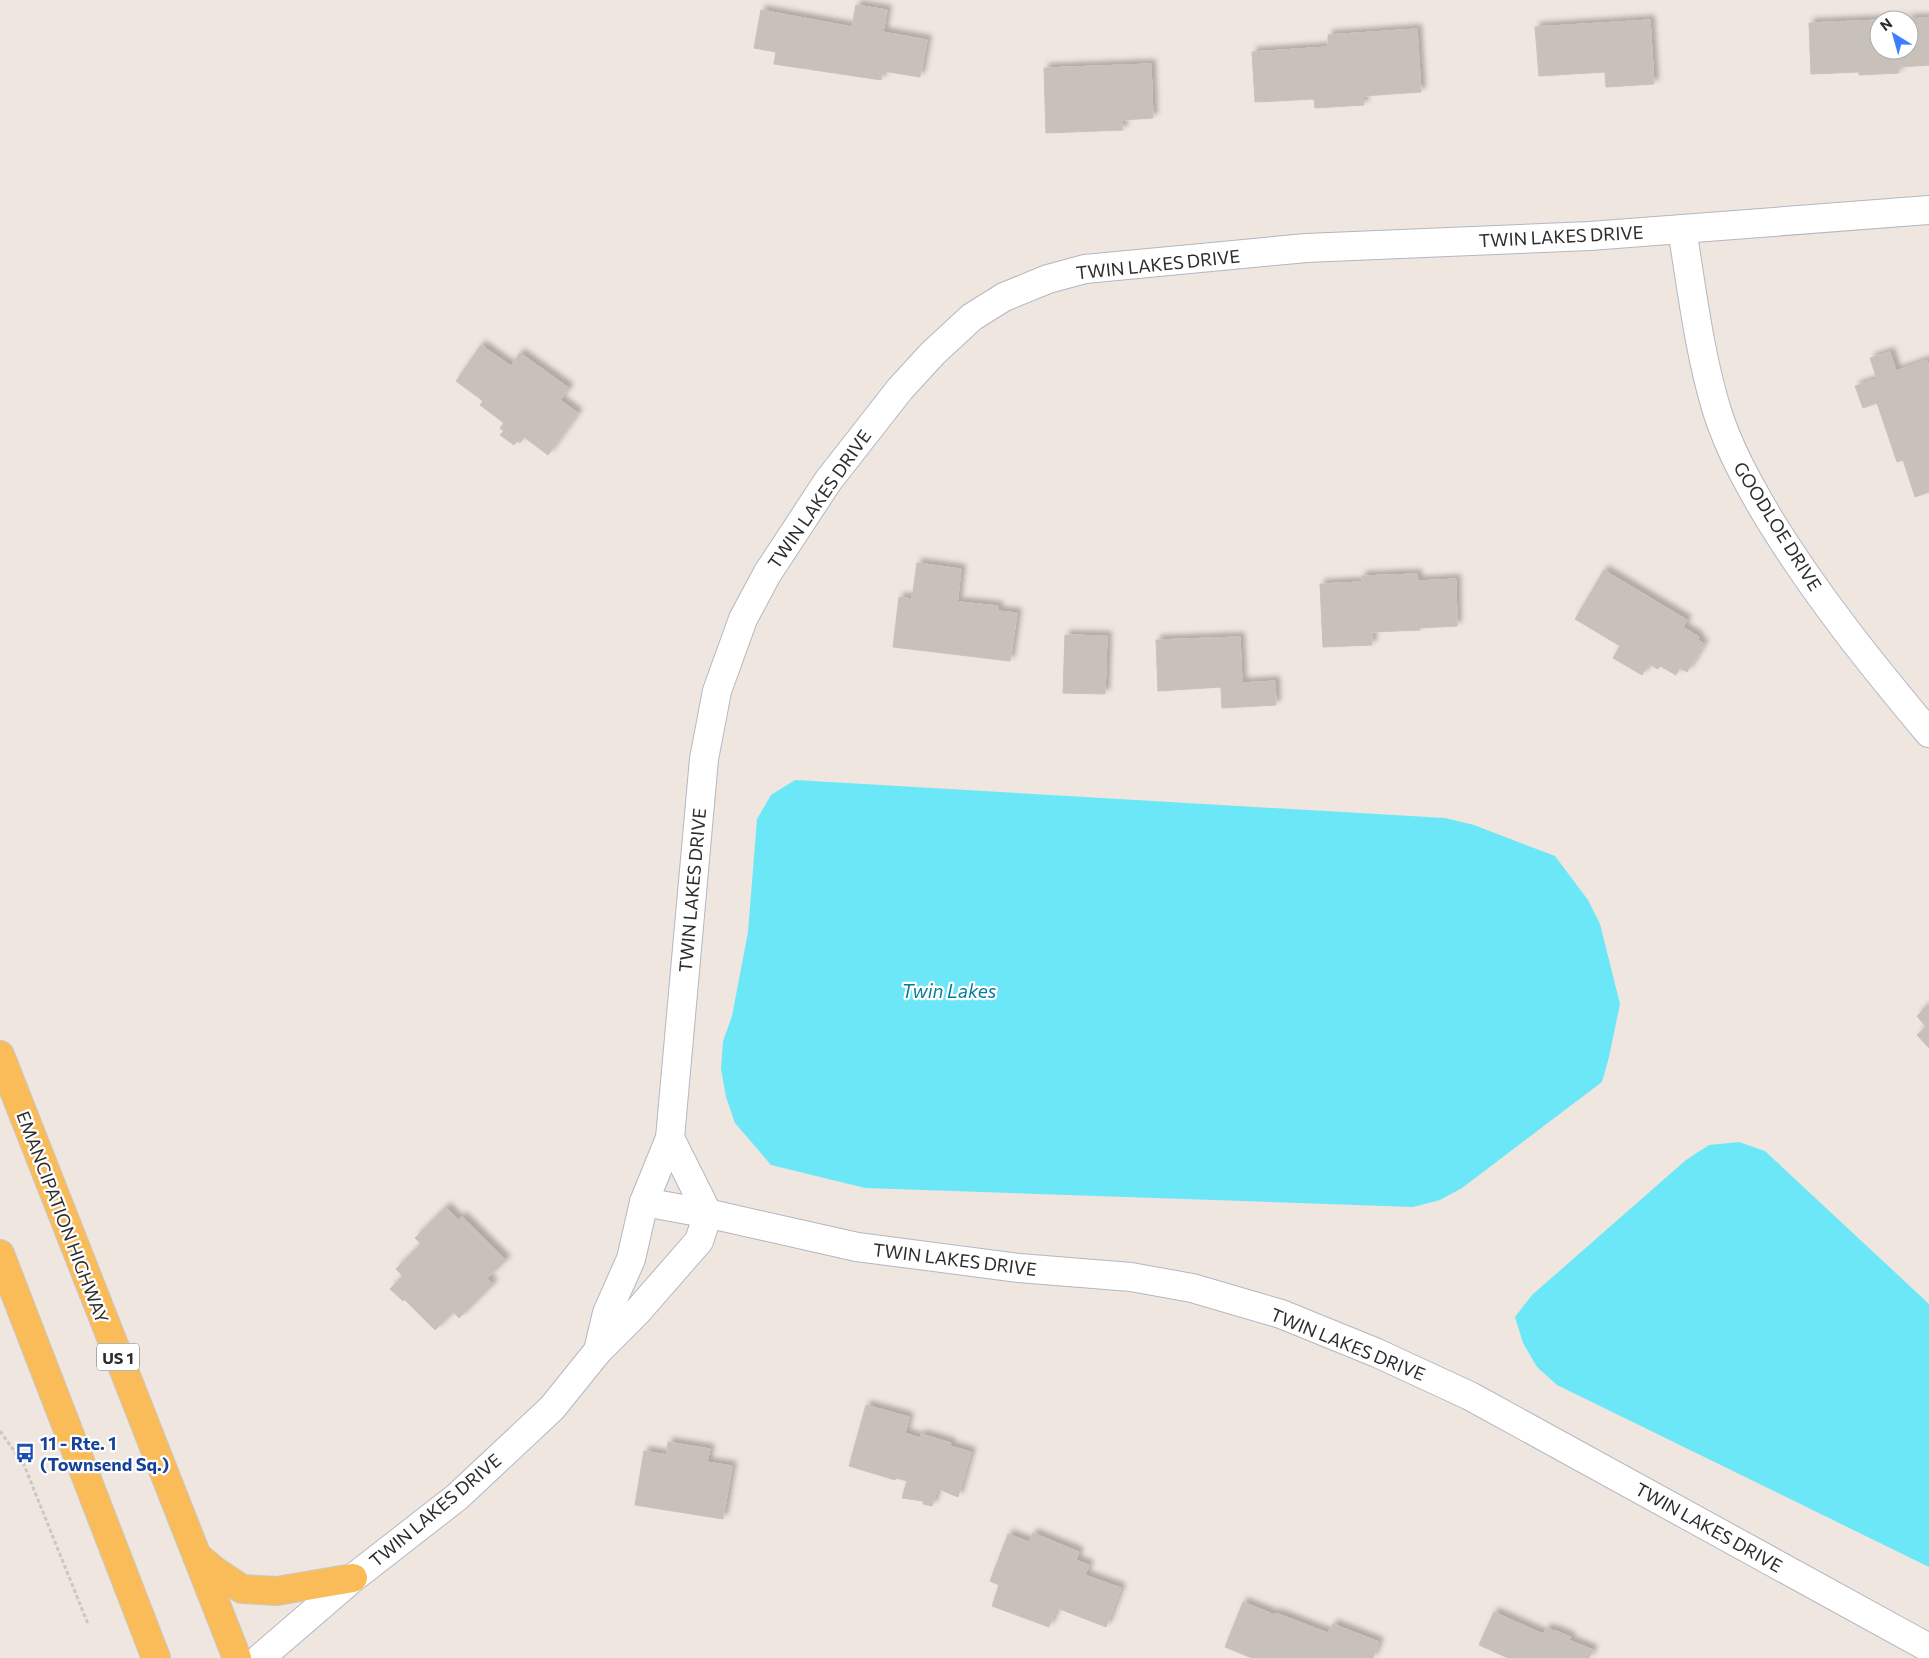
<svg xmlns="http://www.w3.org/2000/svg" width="1929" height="1658" font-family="Commissioner,sans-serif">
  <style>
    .water { fill: #6ce7f7 }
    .building { fill: #c8c1ba; stroke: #cbc1b8; fill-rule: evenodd; filter: url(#shadow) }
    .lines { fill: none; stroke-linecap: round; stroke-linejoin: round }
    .minor-casing { stroke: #b3b7c1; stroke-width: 30 }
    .major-casing { stroke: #c8c8c8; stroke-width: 30 }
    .path { stroke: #c8c8c8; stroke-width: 3; stroke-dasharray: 4 2.5; stroke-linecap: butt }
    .minor { stroke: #fff; stroke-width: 28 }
    .major { stroke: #fabc59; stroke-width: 28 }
    .labels { text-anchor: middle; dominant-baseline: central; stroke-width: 4.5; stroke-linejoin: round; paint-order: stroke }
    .shield { fill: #fff; stroke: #6c6c6c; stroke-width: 1 }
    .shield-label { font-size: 16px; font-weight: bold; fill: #2d2d2d }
    .street-label { font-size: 18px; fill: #2d2d2d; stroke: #fff }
    .transit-label { font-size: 18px; font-weight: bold; fill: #164399; stroke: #fff; text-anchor: start }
    .water-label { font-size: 19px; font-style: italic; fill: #067d9b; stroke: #fff }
  </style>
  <defs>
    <filter id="shadow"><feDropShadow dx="4.5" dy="-4.5" stdDeviation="2.5" flood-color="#0004"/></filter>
  </defs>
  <rect width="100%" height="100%" fill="#efe6df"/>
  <g class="water">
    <polygon points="795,780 1445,818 1474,825 1555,856 1588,900 1600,924 1620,1004 1609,1057 1602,1082 1462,1188 1440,1200 1413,1207 865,1188 771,1165 735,1123 726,1097 721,1069 723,1041 732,1016 748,932 757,819 771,795"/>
    <polygon points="1739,1142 1765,1151 1929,1304 1929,1567 1557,1385 1537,1367 1523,1343 1515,1317 1532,1295 1686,1160 1709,1145"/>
  </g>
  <g class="building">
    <polygon points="856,5 887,10 883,32 927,40 920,77 883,71 881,80 774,64 776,52 754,48 761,10 852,27"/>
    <path d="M1929,18V65L1899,67V73L1859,75V72L1811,74L1809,23ZM1879,20H1909V50H1879Z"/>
    <polygon points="1650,20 1654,84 1606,87 1605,72 1539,76 1535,27"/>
    <polygon points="1417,29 1421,92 1363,96 1364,105 1315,108 1314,99 1255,102 1252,52 1328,47 1328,35"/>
    <polygon points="1151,64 1153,118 1122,120 1123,130 1046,133 1044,68"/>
    <polygon points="481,345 511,366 520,353 569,388 560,400 578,413 548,455 524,437 520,443 517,441 514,445 500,435 504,431 500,428 504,423 480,405 483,401 456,381"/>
    <polygon points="1890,352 1896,371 1927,360 1929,368 1929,492 1915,497 1903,460 1897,462 1877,403 1863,408 1855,386 1877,379 1870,358"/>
    <polygon points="917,563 961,569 957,605 959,605 959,602 998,606 998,611 1017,613 1010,661 893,647 899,597 912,599"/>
    <polygon points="1604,570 1687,620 1683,627 1699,637 1698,640 1704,644 1687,672 1680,668 1676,675 1660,666 1658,669 1649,664 1642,675 1613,658 1620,646 1575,619"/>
    <polygon points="1417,574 1418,581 1456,579 1457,626 1420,628 1420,630 1372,632 1372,645 1323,647 1320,584 1362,582 1361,576"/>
    <polygon points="1065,635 1107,636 1105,694 1063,693"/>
    <polygon points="1240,637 1242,683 1275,681 1276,705 1222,708 1221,687 1158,691 1156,640"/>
    <polygon points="1929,1004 1929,1048 1917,1035 1926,1027 1917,1016"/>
    <polygon points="446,1207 459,1220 462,1216 506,1260 487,1278 493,1284 459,1318 453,1312 435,1330 404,1299 403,1301 390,1289 403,1276 396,1269 421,1244 415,1238"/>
    <polygon points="866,1405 909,1417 905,1433 920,1438 921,1434 951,1443 950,1446 971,1452 958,1497 939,1489 937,1491 932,1506 923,1504 923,1501 902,1498 907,1481 896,1478 895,1480 849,1466"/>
    <polygon points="668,1442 710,1449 707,1462 732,1466 723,1519 635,1505 644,1451 667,1455"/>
    <polygon points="1033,1533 1079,1552 1076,1560 1089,1565 1085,1575 1121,1588 1106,1627 1057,1608 1049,1627 992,1606 999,1585 990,1581 1008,1534 1029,1542"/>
    <polygon points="1243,1602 1275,1615 1276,1613 1328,1633 1333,1624 1379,1642 1373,1658 1252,1658 1225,1647"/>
    <polygon points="1494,1612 1543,1634 1547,1628 1553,1631 1554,1630 1571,1637 1569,1640 1593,1650 1589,1658 1508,1658 1479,1645"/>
  </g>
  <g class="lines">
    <defs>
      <g id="minor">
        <path d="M1682,229C1692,290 1699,352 1717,411C1729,449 1748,483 1768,517C1815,594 1871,664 1929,733"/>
        <polyline points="644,1202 715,1215 857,1247 1019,1268 1131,1277 1192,1288 1281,1314 1377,1353 1470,1396 1929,1648"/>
        <polyline points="598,1351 607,1313 631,1259 644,1202 670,1138 704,759 717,691 743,619 767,574 828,481 900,389 933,353 972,317 1004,297 1048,279 1085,269 1306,248 1590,236 1929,210"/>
        <polyline points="260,1658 353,1578 457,1497 552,1408 598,1351 637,1312 699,1241 708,1214 670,1138"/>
      </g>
      <g id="major">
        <polyline points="0,1055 237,1658"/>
        <polyline points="0,1254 156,1658"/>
        <polyline points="197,1556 215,1571 242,1589 277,1591 353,1578"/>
      </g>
    </defs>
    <use href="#minor" class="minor-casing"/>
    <use href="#major" class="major-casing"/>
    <polyline class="path" points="0,1431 24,1465 88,1624"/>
    <use href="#minor" class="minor"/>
    <use href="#major" class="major"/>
  </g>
  <defs>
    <symbol id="bus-bare" viewBox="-9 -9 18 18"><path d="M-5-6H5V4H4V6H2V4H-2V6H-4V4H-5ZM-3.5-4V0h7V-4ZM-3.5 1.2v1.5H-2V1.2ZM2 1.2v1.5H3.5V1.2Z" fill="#1a4fb4" stroke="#fff" stroke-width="2.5" paint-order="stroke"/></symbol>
  </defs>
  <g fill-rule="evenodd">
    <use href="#bus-bare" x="11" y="1439" width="28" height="28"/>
  </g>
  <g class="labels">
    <rect class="shield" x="97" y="1343.5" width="42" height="27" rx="4"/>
    <g class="shield-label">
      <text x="118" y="1357">US 1</text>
    </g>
    <g class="street-label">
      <text transform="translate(1561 236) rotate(-3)">TWIN LAKES DRIVE</text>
      <text transform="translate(1158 264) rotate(-6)">TWIN LAKES DRIVE</text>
      <text transform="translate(819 499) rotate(-55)">TWIN LAKES DRIVE</text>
      <text transform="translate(1778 526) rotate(58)">GOODLOE DRIVE</text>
      <text transform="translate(692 890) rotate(-85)">TWIN LAKES DRIVE</text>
      <text transform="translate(63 1217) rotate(69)">EMANCIPATION HIGHWAY</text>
      <text transform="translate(955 1259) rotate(7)">TWIN LAKES DRIVE</text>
      <text transform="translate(1348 1344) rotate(22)">TWIN LAKES DRIVE</text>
      <text transform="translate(435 1510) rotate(-40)">TWIN LAKES DRIVE</text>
      <text transform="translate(1709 1527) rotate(29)">TWIN LAKES DRIVE</text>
    </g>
    <g class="transit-label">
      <text x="40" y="1443">11 - Rte. 1<tspan x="40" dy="21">(Townsend Sq.)</tspan></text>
    </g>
    <g class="water-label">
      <text x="949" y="990">Twin Lakes</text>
    </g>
  </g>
  <g transform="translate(1894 35) rotate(323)"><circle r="24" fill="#ffffff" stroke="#ababab"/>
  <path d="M0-4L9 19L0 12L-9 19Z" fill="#3c7eff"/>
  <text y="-8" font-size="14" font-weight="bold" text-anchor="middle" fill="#2d2d2d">N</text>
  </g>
</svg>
